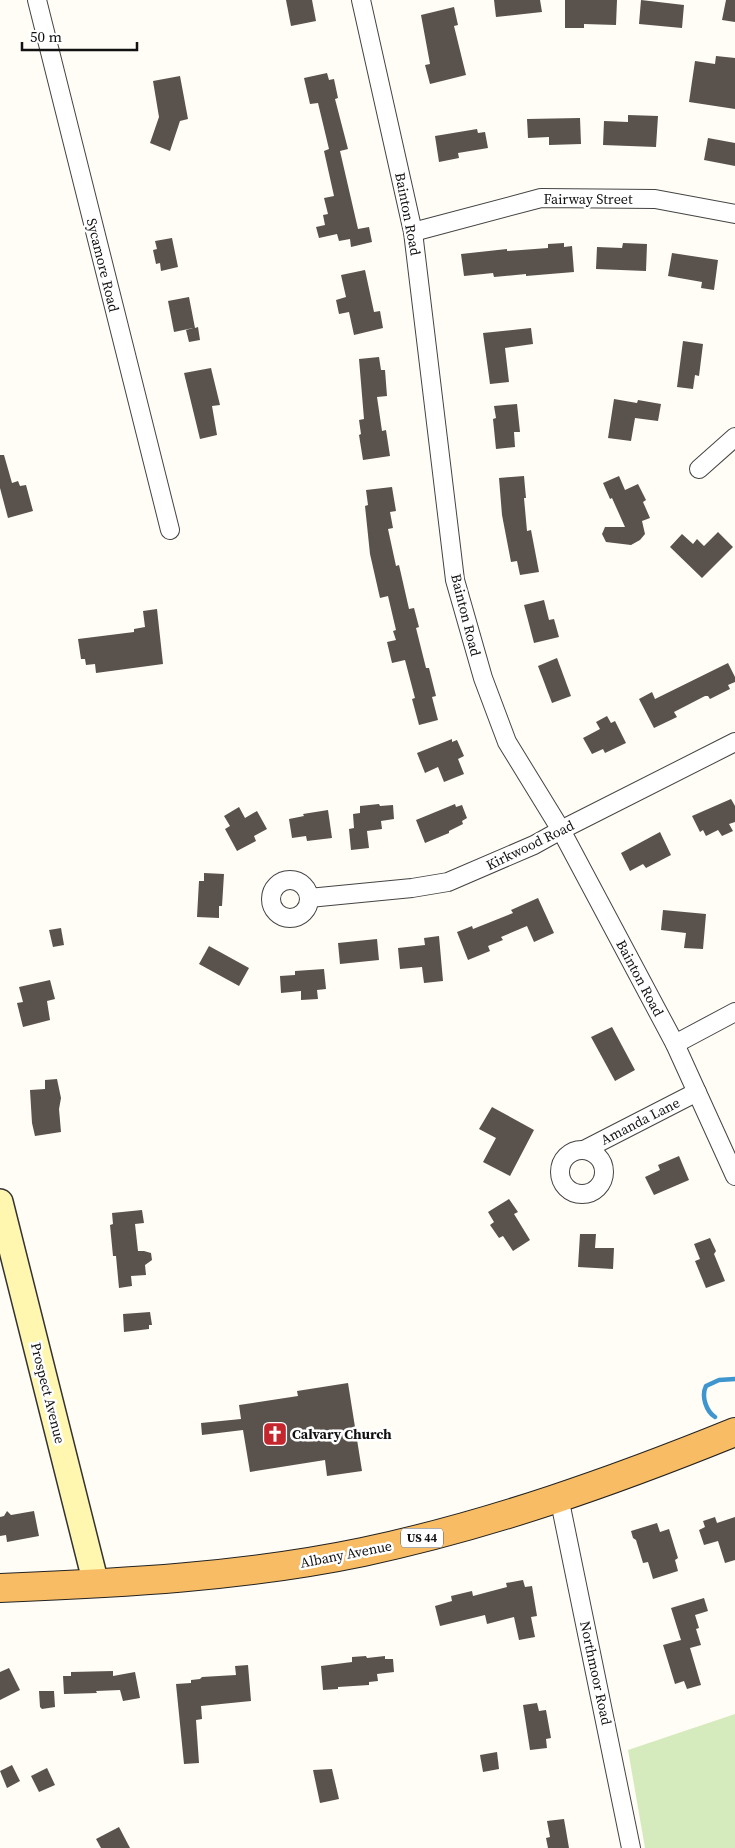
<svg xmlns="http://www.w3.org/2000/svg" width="735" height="1848" font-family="'Source Serif 4',serif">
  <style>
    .green { fill: #d5ebbd }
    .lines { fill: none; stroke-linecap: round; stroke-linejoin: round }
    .stream { stroke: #3f96cf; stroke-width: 4.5 }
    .building { fill: #5a524d }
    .minor-casing { stroke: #444; stroke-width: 20 }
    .secondary-casing { stroke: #333; stroke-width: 28 }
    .trunk-casing { stroke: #222; stroke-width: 30 }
    .minor { stroke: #fff; stroke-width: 18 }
    .secondary { stroke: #fff6b0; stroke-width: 25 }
    .trunk { stroke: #f7bc64; stroke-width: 28 }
    .labels { text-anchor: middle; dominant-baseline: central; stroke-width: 5; stroke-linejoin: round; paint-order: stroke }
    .shield { fill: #fff; stroke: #585858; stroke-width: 1 }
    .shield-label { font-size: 12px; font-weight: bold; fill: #111 }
    .street-label { font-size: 14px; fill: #111; stroke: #fff }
    .poi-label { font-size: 14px; font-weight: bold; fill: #111; stroke: #fff; text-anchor: start }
  </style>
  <rect width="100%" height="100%" fill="#fffdf5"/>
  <polygon class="green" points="735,1714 735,1848 645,1848 628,1750"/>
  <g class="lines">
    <path class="stream" d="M715,1417C706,1411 701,1396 706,1386L719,1380L735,1379"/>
  </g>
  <g class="building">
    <polygon points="286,0 312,0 316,21 291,26"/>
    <polygon points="494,0 540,0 542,12 496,17"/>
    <polygon points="565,0 617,0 616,25 584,24 584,28 565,28"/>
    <polygon points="641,0 684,5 682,28 639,24"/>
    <polygon points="726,0 735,0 735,22 722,20"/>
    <polygon points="454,7 458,25 454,26 466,75 430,84 425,65 430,64 421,15"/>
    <polygon points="716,56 735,58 735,109 689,102 695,61 715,64"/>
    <polygon points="327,73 329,80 334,79 338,98 335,99 348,149 340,151 358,229 369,227 372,242 351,247 350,239 339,241 337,234 319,238 316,227 325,225 323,215 328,214 324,198 334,196 324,151 329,149 318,103 310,104 304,78"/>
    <polygon points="180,76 188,119 180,121 170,151 150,143 159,117 153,81"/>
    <polygon points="628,115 658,116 656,147 603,145 604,121 628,122"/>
    <polygon points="580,118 581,144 549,145 549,137 528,138 527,119"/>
    <polygon points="477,129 478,133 485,132 488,148 458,153 459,158 439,162 435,136"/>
    <polygon points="708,138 735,143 735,166 704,160"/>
    <polygon points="172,238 178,267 161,271 160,263 156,264 153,250 157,249 155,241"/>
    <polygon points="564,243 564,247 572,246 574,272 526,276 526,274 494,277 493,273 464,276 461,254 507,249 507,251 548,248 548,244"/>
    <polygon points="623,243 647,244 646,271 596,269 597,247 622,248"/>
    <polygon points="672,253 718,260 714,290 701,288 702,282 668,276"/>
    <polygon points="365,270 374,312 380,311 383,328 354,335 349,312 339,314 336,300 346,297 341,275"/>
    <polygon points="189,297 195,328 198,327 200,340 189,342 186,330 193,328 174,332 168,301"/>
    <polygon points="531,328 533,344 505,348 509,382 490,384 483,333"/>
    <polygon points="683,341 703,344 699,376 695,375 693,389 677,387"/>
    <polygon points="379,357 381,370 385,370 387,396 377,397 382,431 386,430 390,456 363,460 359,435 361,434 359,420 364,419 359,359"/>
    <polygon points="211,368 220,405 212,406 217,435 200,439 184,373"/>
    <polygon points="614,399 637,403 638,400 661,404 658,421 635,418 631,441 608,438"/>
    <polygon points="517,404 520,432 514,432 515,447 496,449 493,419 496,418 494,406"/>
    <polygon points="0,455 4,455 12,483 18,481 20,486 26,485 33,511 8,518 0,488"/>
    <polygon points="524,476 526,498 524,498 527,531 531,530 539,572 520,575 517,561 511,562 502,515 499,478"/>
    <polygon points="619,476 625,490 638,484 646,500 643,502 650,518 642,521 645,534 640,540 631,545 606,542 602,534 605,527 625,527 612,498 610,499 603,483"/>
    <polygon points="392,487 396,511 390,512 393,528 388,529 396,566 399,565 409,609 414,608 419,627 416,628 426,668 429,668 436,696 432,697 438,720 419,725 412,699 415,698 405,660 392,663 387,642 396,640 393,631 396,630 388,596 380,598 370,554 365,506 368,505 366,490"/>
    <polygon points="718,532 733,547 702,578 670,547 682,534 693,544 697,539 704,546"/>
    <polygon points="544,600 549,620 554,619 559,637 534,643 524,605"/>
    <polygon points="157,609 163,664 96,673 95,664 86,665 85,659 81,659 78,639 134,632 134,629 145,627 143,611"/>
    <polygon points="557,658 571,696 552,703 538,666"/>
    <polygon points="728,663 735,677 735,682 728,685 730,689 710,699 708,696 705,696 674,712 677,717 654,728 639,699 652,692 655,699"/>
    <polygon points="607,716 611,723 615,721 626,743 605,753 603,749 592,754 583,738 600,729 596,722"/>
    <polygon points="452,739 452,742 457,740 464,756 458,759 464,774 444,782 438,767 425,773 417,753"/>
    <polygon points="731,799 735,806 735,822 729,824 733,831 722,836 718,830 706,836 703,830 700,832 692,816"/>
    <polygon points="379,804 380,806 393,805 394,819 381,821 382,829 367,831 369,848 351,850 349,829 354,828 353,814 360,813 360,806"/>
    <polygon points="455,804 456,807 462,805 467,818 462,821 463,824 449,831 449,833 425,843 416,820"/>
    <polygon points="239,807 245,818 257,811 267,829 254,836 256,841 237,851 225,829 230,826 224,816"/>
    <polygon points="328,810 332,838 307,841 306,836 292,838 289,819 304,816 303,814"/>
    <polygon points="660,832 671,855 646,868 643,864 630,871 621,853"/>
    <polygon points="204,873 224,874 222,906 219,906 219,918 197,917 199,881 204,881"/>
    <polygon points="538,898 554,933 534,942 527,926 501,937 503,940 488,946 490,951 468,960 457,932 472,926 473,929 513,913 511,910"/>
    <polygon points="663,910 706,914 703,949 684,948 686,933 661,930"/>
    <polygon points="61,928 64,945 53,947 49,930"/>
    <polygon points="439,936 443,981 424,983 422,967 400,969 398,948 425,945 424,938"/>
    <polygon points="377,939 379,960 340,964 338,943"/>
    <polygon points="209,946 249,968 239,986 199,964"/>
    <polygon points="324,969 326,989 317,990 318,999 301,1000 301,991 281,993 280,976 295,975 295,971"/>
    <polygon points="50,980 55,999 47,1001 50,1020 23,1027 17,1003 23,1002 19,987"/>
    <polygon points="612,1027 635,1070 615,1081 591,1037"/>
    <polygon points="57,1079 61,1098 59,1109 61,1132 35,1136 32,1123 30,1090 45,1089 45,1080"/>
    <polygon points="492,1107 534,1130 510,1176 483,1162 496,1138 479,1129"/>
    <polygon points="679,1156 689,1180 654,1195 645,1177 660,1170 658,1165"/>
    <polygon points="509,1199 518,1212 514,1214 530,1240 513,1251 503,1236 499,1238 490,1225 494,1222 488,1212"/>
    <polygon points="142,1210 144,1223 135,1224 138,1251 144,1251 151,1253 152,1260 145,1265 146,1275 131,1276 132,1286 119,1288 116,1256 113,1256 110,1225 113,1224 112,1213"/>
    <polygon points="580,1234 596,1234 595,1248 614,1248 613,1269 578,1267"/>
    <polygon points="710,1238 716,1251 714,1254 725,1281 706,1288 695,1261 700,1259 694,1244"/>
    <polygon points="150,1312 152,1325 149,1325 149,1329 124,1332 123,1314"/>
    <polygon points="348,1383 362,1471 327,1476 325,1460 250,1472 243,1430 202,1435 201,1423 241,1419 239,1405 298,1396 297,1391"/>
    <polygon points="7,1511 11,1515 34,1511 39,1536 7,1542 6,1535 0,1536 0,1517 4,1516"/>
    <polygon points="715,1517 717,1523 735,1517 735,1560 725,1563 718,1541 704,1545 699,1530 705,1527 703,1521"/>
    <polygon points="657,1523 660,1532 669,1529 678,1558 675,1560 678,1571 653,1579 648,1562 643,1563 636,1540 633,1538 631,1531"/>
    <polygon points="523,1580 525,1587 532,1586 537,1616 531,1617 535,1637 519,1640 514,1617 487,1624 485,1615 440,1626 435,1606 452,1601 451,1596 472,1591 473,1596 507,1587 506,1583"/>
    <polygon points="704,1598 708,1611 695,1615 699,1628 696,1629 701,1645 690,1648 701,1685 687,1689 684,1681 675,1684 663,1645 681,1640 671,1608"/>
    <polygon points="366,1656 367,1658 385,1656 385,1659 393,1659 394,1672 377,1674 378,1681 369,1682 369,1685 338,1687 338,1689 323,1690 321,1666 352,1662 352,1657"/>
    <polygon points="248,1665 251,1701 201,1706 202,1719 196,1720 199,1763 184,1764 176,1684 191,1683 191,1680 200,1679 202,1677 236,1675 235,1666"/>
    <polygon points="9,1668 20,1690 0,1700 0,1672"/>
    <polygon points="113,1671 113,1676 135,1672 140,1698 123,1701 120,1690 96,1691 97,1693 64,1694 63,1676 71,1676 71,1672"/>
    <polygon points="39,1691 54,1691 55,1707 42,1709 40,1707"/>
    <polygon points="537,1703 539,1711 546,1710 551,1738 546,1739 547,1748 530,1750 523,1705"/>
    <polygon points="497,1752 499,1769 483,1772 480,1755"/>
    <polygon points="12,1765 20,1781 7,1788 0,1771"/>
    <polygon points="47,1768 55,1785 39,1792 31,1776"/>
    <polygon points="332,1769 339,1799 320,1803 313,1770"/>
    <polygon points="564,1819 569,1848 548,1848 546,1838 550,1837 547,1821"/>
    <polygon points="119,1827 130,1848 101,1848 96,1839"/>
  </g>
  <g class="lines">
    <defs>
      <g id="minor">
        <polyline points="37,0 170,530"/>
        <polyline points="361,0 413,232 455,580 483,678 507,742 561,830 675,1044 735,1176"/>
        <polyline points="413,232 541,198 655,199 735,214"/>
        <polyline points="699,469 735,437"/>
        <circle cx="290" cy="899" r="19"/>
        <polyline points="309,898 412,888 448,882 534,845 561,830 735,742"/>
        <polyline points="675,1044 735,1012"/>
        <circle cx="582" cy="1172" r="22"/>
        <polyline points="584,1150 697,1092"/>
        <polyline points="559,1497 631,1848"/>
      </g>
      <polyline id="secondary" points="0,1202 96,1584"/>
      <path id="trunk" d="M0,1588C121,1583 243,1577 363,1552C490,1525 614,1481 735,1432"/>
    </defs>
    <use href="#minor" class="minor-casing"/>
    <use href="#secondary" class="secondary-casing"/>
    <use href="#trunk" class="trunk-casing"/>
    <use href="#minor" class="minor"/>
    <use href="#secondary" class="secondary"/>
    <use href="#trunk" class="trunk"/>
  </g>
  <defs>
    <symbol id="church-square" viewBox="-11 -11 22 22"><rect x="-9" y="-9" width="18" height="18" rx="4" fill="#c4262e" stroke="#fff"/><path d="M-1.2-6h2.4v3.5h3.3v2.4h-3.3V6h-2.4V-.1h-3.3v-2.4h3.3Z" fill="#fff"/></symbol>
  </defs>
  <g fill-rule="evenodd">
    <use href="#church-square" x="261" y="1420" width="28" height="28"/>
  </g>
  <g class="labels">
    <rect class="shield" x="401" y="1528.5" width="42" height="19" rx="4"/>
    <g class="shield-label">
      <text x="422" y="1538">US 44</text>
    </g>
    <g class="street-label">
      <text x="588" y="199">Fairway Street</text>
      <text transform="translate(408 214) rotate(79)">Bainton Road</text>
      <text transform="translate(103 265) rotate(76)">Sycamore Road</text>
      <text transform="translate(466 615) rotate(76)">Bainton Road</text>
      <text transform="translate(530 845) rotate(-26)">Kirkwood Road</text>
      <text transform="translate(640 978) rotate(62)">Bainton Road</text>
      <text transform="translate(640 1121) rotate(-27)">Amanda Lane</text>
      <text transform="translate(48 1393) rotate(76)">Prospect Avenue</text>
      <text transform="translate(346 1554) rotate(-11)">Albany Avenue</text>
      <text transform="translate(596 1673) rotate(78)">Northmoor Road</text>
    </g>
    <g class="poi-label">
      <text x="292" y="1434">Calvary Church</text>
    </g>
  </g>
  <path d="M22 42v8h115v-8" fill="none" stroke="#111111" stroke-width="2.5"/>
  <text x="30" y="42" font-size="15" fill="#111111" stroke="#ffffff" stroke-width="4" paint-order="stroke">50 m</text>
</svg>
